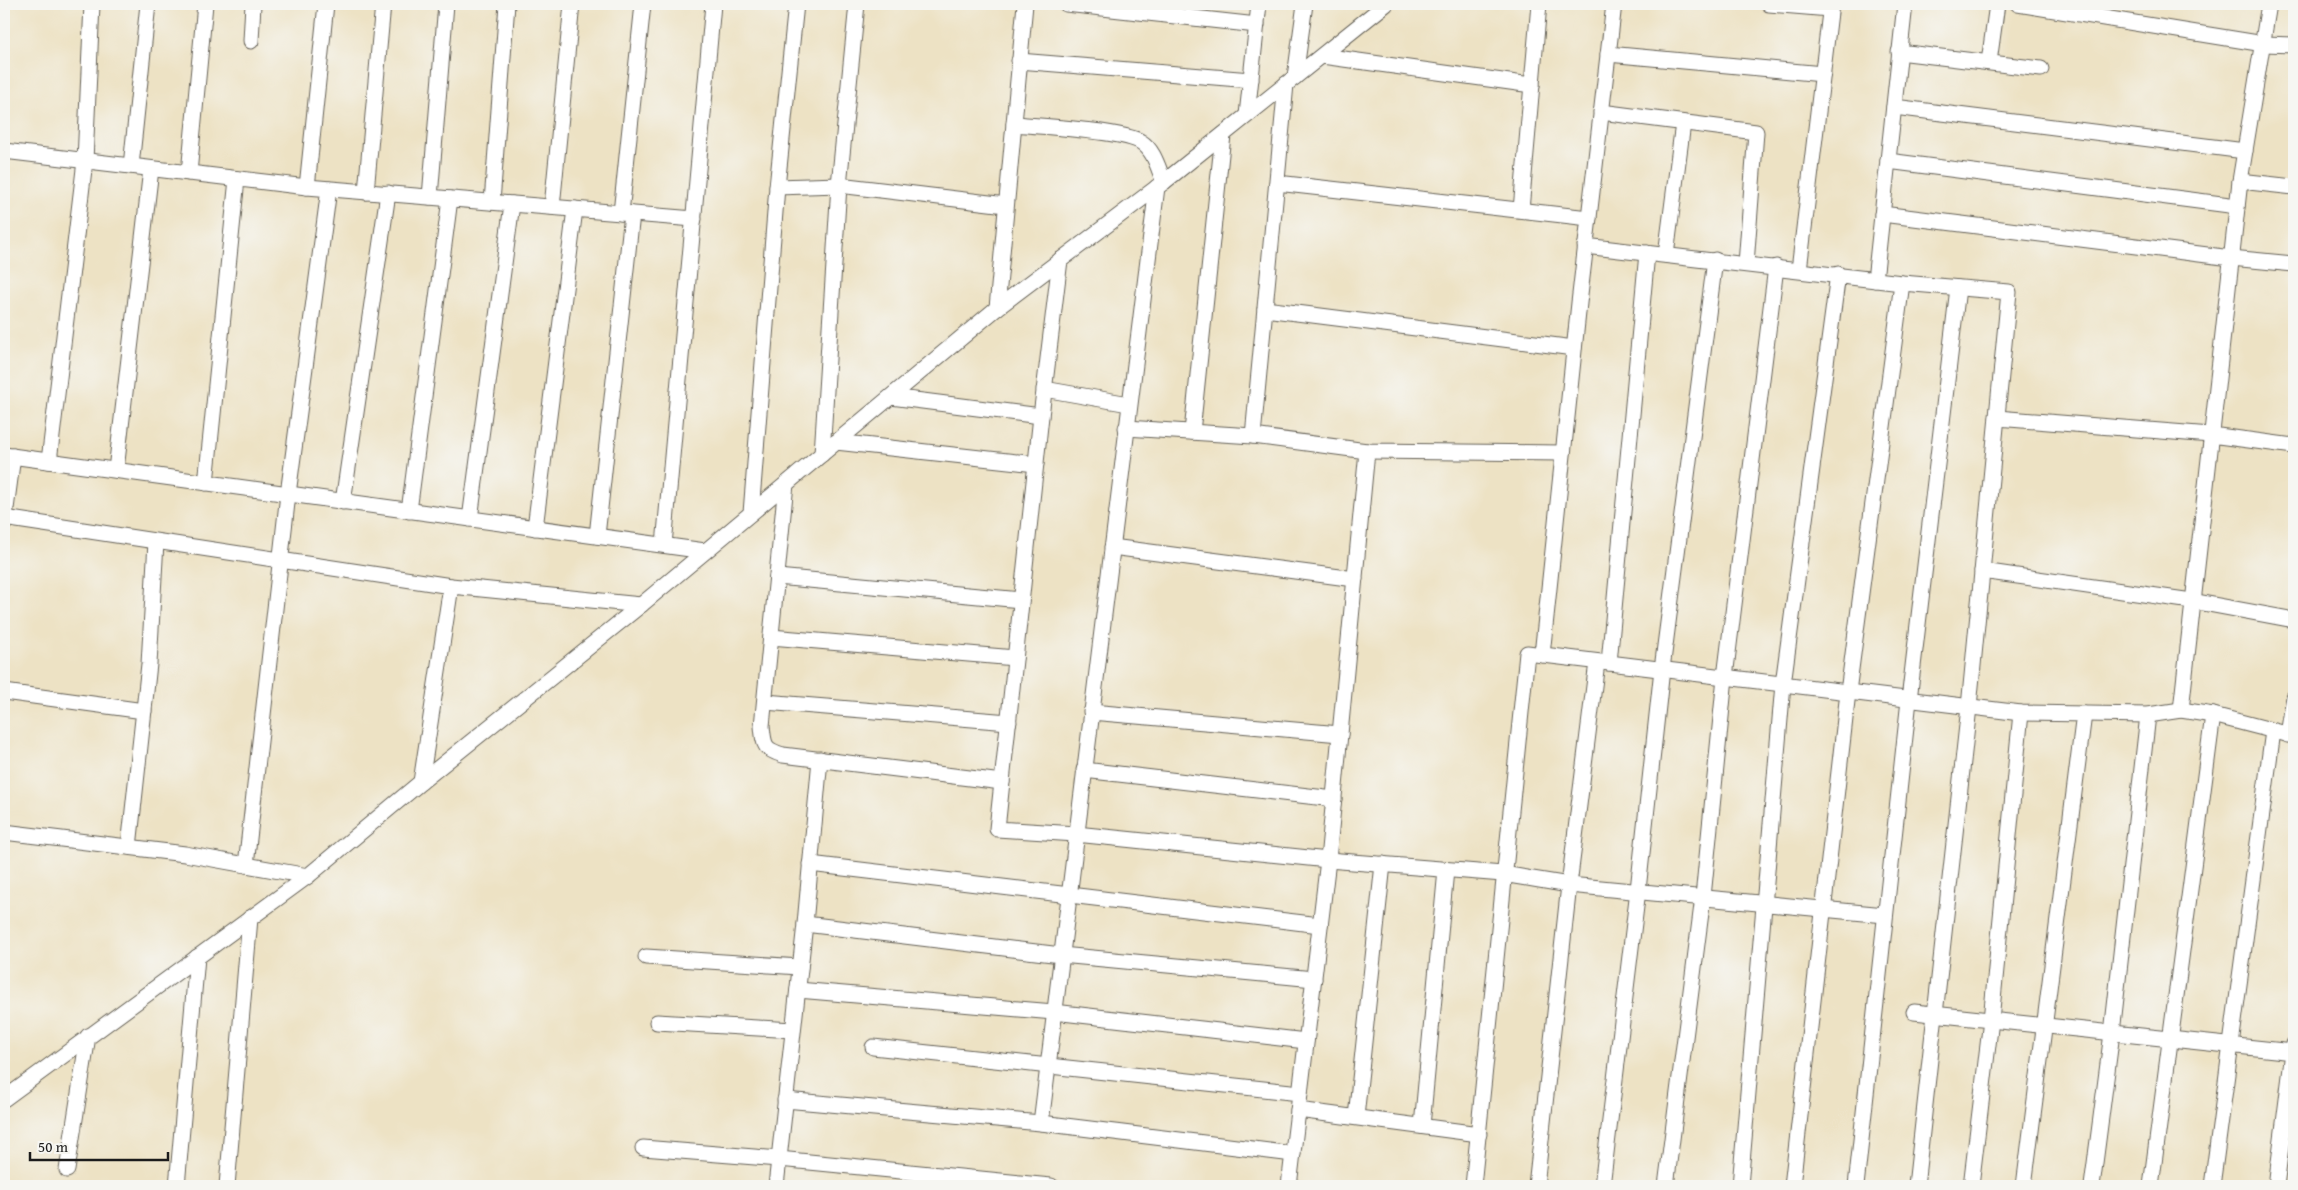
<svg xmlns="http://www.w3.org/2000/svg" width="2298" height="1190" font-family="'Gentium Book Plus',serif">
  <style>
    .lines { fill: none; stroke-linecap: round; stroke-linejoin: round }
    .minor-casing { stroke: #656157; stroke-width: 17 }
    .minor { stroke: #fff; stroke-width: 15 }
  </style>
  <rect width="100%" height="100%" fill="#f6f6f2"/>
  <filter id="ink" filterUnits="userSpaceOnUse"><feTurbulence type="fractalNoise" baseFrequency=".02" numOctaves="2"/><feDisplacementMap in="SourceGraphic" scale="10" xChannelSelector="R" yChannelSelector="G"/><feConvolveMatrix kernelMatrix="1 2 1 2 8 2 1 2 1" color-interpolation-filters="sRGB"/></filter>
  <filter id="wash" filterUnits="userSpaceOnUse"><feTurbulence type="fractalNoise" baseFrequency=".0096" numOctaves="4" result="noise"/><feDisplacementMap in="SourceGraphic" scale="20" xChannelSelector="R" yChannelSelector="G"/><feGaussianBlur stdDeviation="1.12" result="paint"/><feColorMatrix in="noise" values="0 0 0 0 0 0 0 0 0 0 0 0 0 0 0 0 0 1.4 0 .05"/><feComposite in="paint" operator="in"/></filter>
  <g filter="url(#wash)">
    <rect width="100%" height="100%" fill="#ede2c4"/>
  </g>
  <g filter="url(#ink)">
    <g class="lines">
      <defs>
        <g id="minor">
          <polyline points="1066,4 1257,25"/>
          <polyline points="1769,4 1830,9"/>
          <polyline points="2018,4 2264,44 2294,45"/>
          <polyline points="251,41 253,4"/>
          <polyline points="1899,52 2041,69"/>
          <polyline points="1608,54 1823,74"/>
          <polyline points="1322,56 1532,85"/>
          <polyline points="1019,61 1251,80"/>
          <polyline points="1989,62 1997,4"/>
          <polyline points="1295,77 1305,4"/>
          <polyline points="1894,107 2245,151"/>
          <polyline points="1601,112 1756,132 1746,264"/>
          <polyline points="1247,115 1259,4"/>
          <path d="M1014,124C1038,126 1125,131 1141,142C1154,150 1158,168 1164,182"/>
          <polyline points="4,151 307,187 694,219"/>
          <polyline points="1888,161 2237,206"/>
          <polyline points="131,166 148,4"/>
          <polyline points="189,173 205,4"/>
          <polyline points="2240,181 2294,187"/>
          <polyline points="1277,183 1589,218"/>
          <polyline points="307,187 326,4"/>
          <polyline points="777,187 839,185 1006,205"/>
          <polyline points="366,192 383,4"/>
          <polyline points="430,197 446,4"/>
          <polyline points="492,202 507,4"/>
          <polyline points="552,207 572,4"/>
          <polyline points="1521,210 1539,4"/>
          <polyline points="621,213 643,4"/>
          <polyline points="1882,214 2231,258 2294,264"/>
          <polyline points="1585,246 1902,283 2009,292 1969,707 1916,1186"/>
          <polyline points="1666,255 1683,123"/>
          <polyline points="1060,260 1041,416 997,829 1076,834 1328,860 1503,874 1569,885 1885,915"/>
          <polyline points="1799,270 1831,4"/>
          <polyline points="1875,280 1905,4"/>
          <polyline points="997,308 1025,4"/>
          <polyline points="1265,309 1574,348"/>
          <polyline points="1044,389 1129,404"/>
          <polyline points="891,397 1041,416"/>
          <polyline points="1997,418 2211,435 2294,446"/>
          <polyline points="1126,428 1253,436 1367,451 1563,453"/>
          <polyline points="1192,432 1223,135"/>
          <polyline points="1253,436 1286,84"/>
          <polyline points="836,442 1036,464"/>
          <polyline points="822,454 839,185 857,4"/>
          <polyline points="4,455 705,551"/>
          <polyline points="49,461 85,161 92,4"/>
          <polyline points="116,470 151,169"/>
          <polyline points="206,483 237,179"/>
          <path d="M786,484L762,726C764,746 764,749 783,755L1002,782"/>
          <polyline points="343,502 388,193"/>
          <polyline points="409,511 450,199"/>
          <polyline points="751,513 777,187 796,4"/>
          <polyline points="4,518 451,586 641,605"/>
          <polyline points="470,519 512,204"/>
          <polyline points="4,524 13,456"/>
          <polyline points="535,528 575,209"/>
          <polyline points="597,536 632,214"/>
          <polyline points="664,545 713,4"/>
          <polyline points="1112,547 1355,579"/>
          <polyline points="1982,571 2192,601 2294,620"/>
          <polyline points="777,577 1021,600"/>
          <polyline points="771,637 1015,658"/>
          <polyline points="1542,655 1579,303 1614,4"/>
          <polyline points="1609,663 1647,253"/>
          <polyline points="4,692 144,711"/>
          <polyline points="765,702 1009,722"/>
          <polyline points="2181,710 2240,181 2269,4"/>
          <polyline points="1091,712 1340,734"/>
          <polyline points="2288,735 2294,697"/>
          <polyline points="1084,770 1334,799"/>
          <polyline points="421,782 451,586"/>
          <polyline points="4,832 185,854 308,876"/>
          <polyline points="129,847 149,664 156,542"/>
          <polyline points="810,864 1320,925"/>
          <polyline points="246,865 288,494 329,189"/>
          <polyline points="805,924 1061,955 1314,979"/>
          <polyline points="646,957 800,967"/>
          <polyline points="798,990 1054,1012 1306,1041"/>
          <polyline points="1914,1012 2294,1052"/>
          <polyline points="657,1022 793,1030"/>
          <polyline points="873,1047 1300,1093"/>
          <polyline points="4,1099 308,876 421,782 641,605 997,308 1164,182 1386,4"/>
          <polyline points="785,1100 1041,1123 1293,1154"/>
          <polyline points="1298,1110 1479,1134"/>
          <polyline points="1356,1117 1383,864"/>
          <polyline points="1041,1123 1157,187"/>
          <polyline points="1422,1126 1446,870"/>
          <polyline points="643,1148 779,1159 1051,1186"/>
          <polyline points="67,1170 88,1036"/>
          <polyline points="177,1186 197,957"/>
          <polyline points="227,1186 250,918"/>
          <polyline points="776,1186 805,924 820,759"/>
          <polyline points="1289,1186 1328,860 1367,451"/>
          <polyline points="1473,1186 1527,653 2021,713 2148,715 2181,710 2213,715 2294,736"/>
          <polyline points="1536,1186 1569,885 1597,662"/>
          <polyline points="1602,1186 1638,890 1662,669 1715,260"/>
          <polyline points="1666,1186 1703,897 1725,677 1776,267"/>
          <polyline points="1740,1186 1783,684 1838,274"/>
          <polyline points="1792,1186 1848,692 1902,283"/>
          <polyline points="1856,1186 1909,700 1958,288"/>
          <polyline points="1971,1186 1991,1020 2021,713"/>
          <polyline points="2024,1186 2084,714"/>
          <polyline points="2092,1186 2112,1033 2148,715"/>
          <polyline points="2151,1186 2213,715"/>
          <polyline points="2212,1186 2273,731"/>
          <polyline points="2276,1186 2294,1044"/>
        </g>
      </defs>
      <use href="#minor" class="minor-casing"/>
      <use href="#minor" class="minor"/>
    </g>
  </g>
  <rect width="2298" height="1190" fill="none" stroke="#f6f6f2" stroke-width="20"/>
  <path d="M30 1152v8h138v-8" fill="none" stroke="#1c1c1c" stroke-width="2.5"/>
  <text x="38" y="1152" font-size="15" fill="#1c1c1c" stroke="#f6f6f2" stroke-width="4" paint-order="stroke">50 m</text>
</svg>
